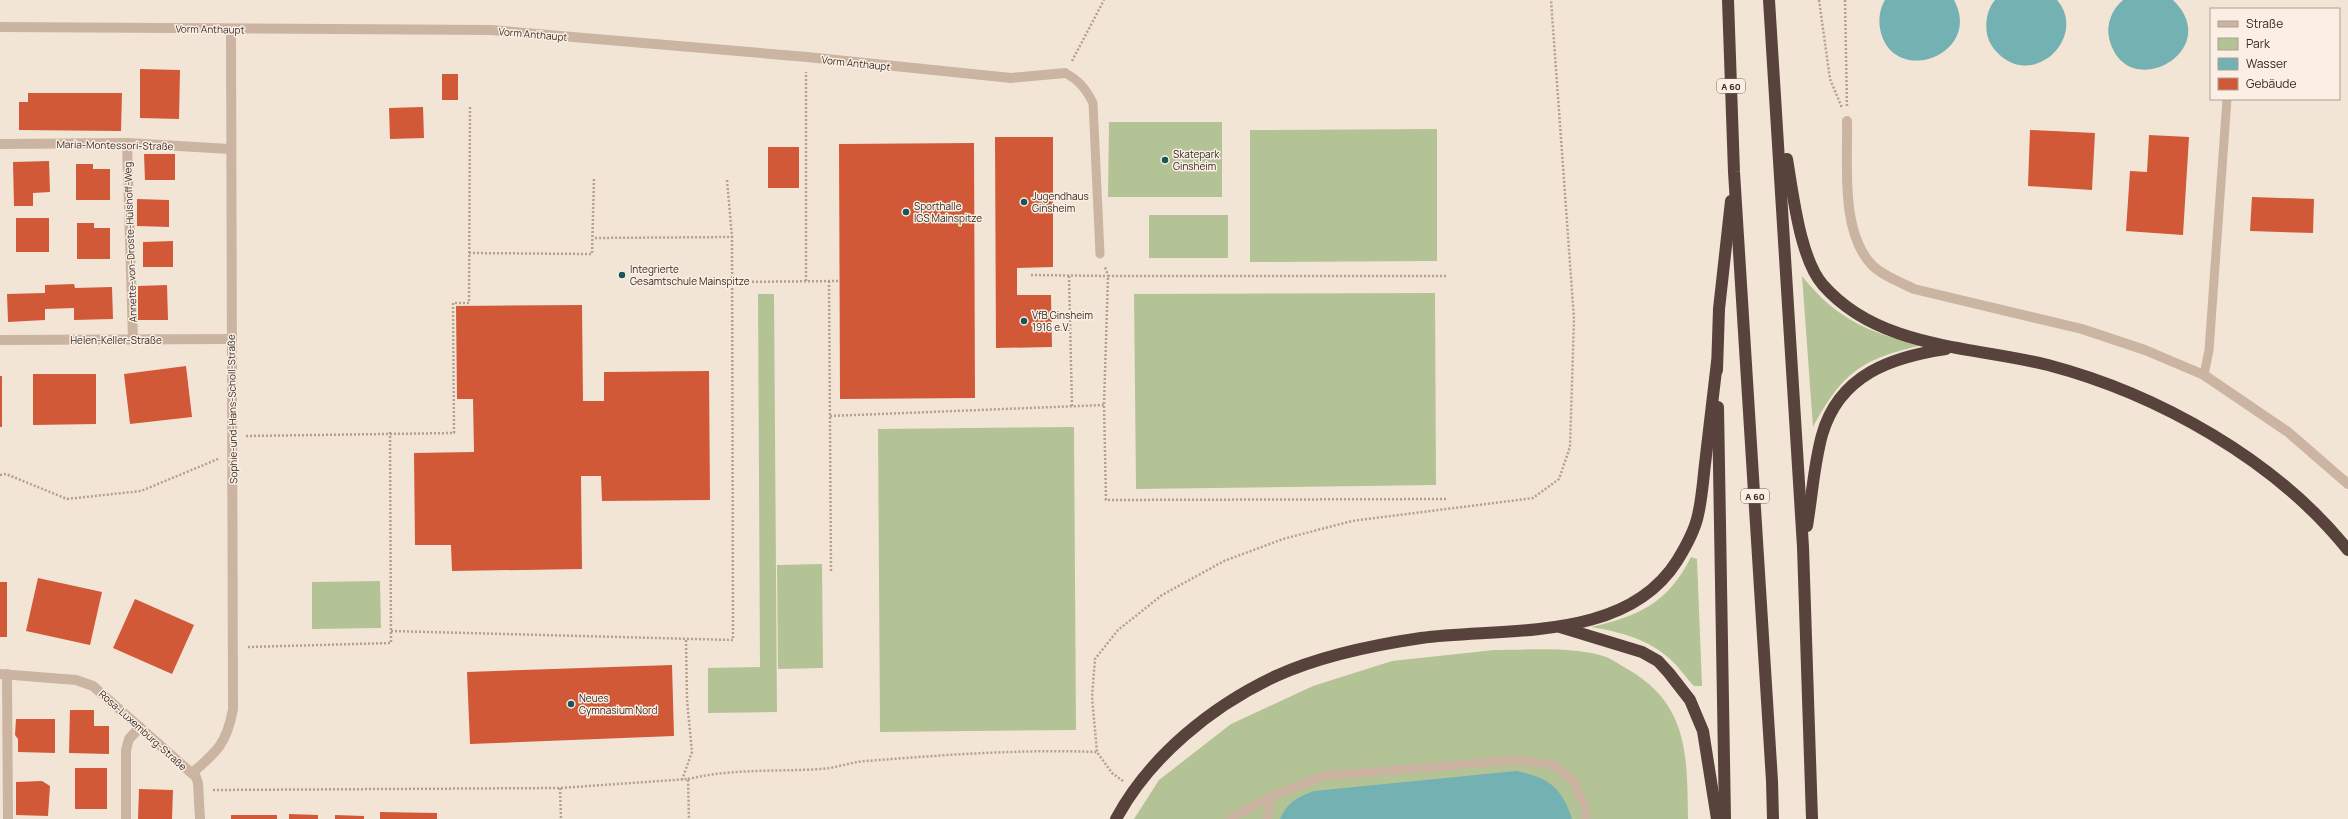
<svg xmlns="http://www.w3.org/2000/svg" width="2348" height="819" font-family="Manrope,sans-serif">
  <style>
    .green { fill: #b4c395 }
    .water { fill: #73b1b2 }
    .building { fill: #d15937 }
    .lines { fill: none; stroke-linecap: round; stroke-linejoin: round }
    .path { stroke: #b89e8c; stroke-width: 2.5; stroke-dasharray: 2 2; stroke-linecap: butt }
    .lane { stroke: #ccb4a2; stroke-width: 9 }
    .street { stroke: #ccb4a2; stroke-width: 10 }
    .highway { stroke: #57433b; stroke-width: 12 }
    .poi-dot { fill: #17575a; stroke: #fbefe3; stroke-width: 1.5 }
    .labels { text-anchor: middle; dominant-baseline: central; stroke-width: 3; stroke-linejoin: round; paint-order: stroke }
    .shield { fill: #fbefe3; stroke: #70655e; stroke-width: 1 }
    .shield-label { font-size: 9px; font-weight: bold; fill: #352a25 }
    .street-label { font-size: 10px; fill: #352a25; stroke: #fbefe3 }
    .poi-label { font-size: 10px; fill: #352a25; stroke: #fbefe3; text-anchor: start }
  </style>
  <rect width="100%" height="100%" fill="#f3e5d6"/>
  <g class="green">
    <polygon points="1109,122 1222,122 1222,197 1108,197"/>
    <polygon points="1437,129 1437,261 1250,262 1250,130"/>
    <rect x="1149" y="215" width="79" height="43"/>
    <path d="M1802,276C1836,319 1870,334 1923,345C1861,359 1843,372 1813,427Z"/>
    <polygon points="1435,293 1436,485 1136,489 1134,294"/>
    <polygon points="758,294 774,294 777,712 708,713 708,668 760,667"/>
    <polygon points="1074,427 1076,730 880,732 878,429"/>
    <path d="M1691,557L1697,559L1702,686H1694C1686,678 1680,668 1671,660C1649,639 1620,632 1591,627C1639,616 1668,603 1691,557Z"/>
    <polygon points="822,564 823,668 778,669 777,565"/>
    <polygon points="380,581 381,628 312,629 312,582"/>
    <path d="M1494,650C1526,650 1575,646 1606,657C1614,660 1622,666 1629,670C1689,705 1687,757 1688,819H1134L1159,780L1231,724L1313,686L1392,661Z"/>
  </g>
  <g class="water">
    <path d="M1885,0H1954C1983,54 1896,87 1881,33C1878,22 1879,10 1885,0Z"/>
    <path d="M1995,0H2057C2087,35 2038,86 2002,57C1995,51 1989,44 1987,34C1985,23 1987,9 1995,0Z"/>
    <path d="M2123,0H2173C2226,51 2125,106 2109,38C2106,24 2112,9 2123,0Z"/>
    <path d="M1516,771C1549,777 1562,788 1572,819H1280C1287,803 1297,797 1314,791Z"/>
  </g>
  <g class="building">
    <polygon points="140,69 180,70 179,119 140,118"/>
    <rect x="442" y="74" width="16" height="26"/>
    <polygon points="28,93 122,93 121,131 19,130 19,102 28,102"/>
    <polygon points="423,107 424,138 390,139 389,108"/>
    <polygon points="2030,130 2095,133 2092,190 2028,186"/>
    <polygon points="2149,135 2189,137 2183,235 2126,231 2130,171 2147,172"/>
    <polygon points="995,137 1053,137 1053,267 1017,268 1017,295 1051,295 1052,347 996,348"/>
    <polygon points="974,143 975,398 840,399 839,144"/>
    <rect x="768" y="147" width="31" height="41"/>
    <polygon points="144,154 175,154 175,180 145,180"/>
    <polygon points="49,161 50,192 33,193 33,206 14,206 13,162"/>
    <polygon points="76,164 93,164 93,169 110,169 110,200 76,200"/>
    <polygon points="2252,197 2314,199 2313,233 2250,231"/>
    <polygon points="137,199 169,200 169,227 137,226"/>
    <rect x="16" y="218" width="33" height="34"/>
    <polygon points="77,223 94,223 94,228 110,228 110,259 77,259"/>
    <polygon points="173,241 173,267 143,267 143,242"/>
    <polygon points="74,284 75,288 112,287 113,319 74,320 74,308 45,309 45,320 8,322 7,294 45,293 45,285"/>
    <polygon points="167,285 168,320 138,320 138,286"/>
    <polygon points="582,305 583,401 604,401 604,372 709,371 710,500 602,501 601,476 581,476 582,569 452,571 451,545 415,545 414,453 474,452 473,399 457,399 456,306"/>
    <polygon points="186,366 192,417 130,424 124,374"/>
    <polygon points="33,374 96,374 96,424 33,425"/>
    <rect x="0" y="376" width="2" height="51"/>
    <polygon points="38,578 102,592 90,645 26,631"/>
    <rect x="0" y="582" width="7" height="55"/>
    <polygon points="135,599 194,625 172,674 113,648"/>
    <polygon points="672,665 674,736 470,744 467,672"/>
    <polygon points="70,710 94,710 94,726 109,726 109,754 69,753"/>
    <polygon points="16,719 55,719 55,753 18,752 18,739 15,735"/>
    <rect x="75" y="768" width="32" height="41"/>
    <polygon points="42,781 50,786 48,816 16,815 16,782"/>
    <polygon points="139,789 173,790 172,819 138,819"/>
    <polygon points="380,812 437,813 437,819 380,819"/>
    <polygon points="289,814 318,815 318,819 289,819"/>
    <rect x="231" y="815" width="46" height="4"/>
    <polygon points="335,815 364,816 364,819 335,819"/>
  </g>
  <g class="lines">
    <g class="path">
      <polyline points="1819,0 1830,79 1842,108"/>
      <polyline points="1845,0 1847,108"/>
      <polyline points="1072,61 1104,0"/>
      <polyline points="727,180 732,237"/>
      <polyline points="469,253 592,254 594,179"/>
      <polyline points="1031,275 1108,276 1105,267"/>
      <polyline points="1069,276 1072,407"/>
      <polyline points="806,281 806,72"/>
      <polyline points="829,281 831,571"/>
      <polyline points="732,282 839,281"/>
      <polyline points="830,416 1104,405"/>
      <polyline points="246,436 454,433 453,303 469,303 470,106"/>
      <polyline points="0,475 6,474 67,499 141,491 218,459"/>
      <polyline points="1446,499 1106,500 1104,405 1108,276 1446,276"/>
      <polyline points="391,631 733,640 732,237 593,238"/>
      <polyline points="248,647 391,643 390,432"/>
      <path d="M688,779C736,768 774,772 821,769C836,768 851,762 866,761C943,755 1020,749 1097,752"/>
      <polyline points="682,780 692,752 687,700 686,639"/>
      <polyline points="1123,781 1112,773 1097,752 1092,697 1095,659 1118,630 1162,595 1224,561 1283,539 1352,521 1533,498 1559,479 1570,447 1574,319 1551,0"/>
      <polyline points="560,788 561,819"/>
      <polyline points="213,790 560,788 688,779 689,819"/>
    </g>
    <g class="lane">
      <path d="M1065,73C1079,80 1086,89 1093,103L1100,254"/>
      <polyline points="2204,375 2209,350 2227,99"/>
      <polyline points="1230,819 1272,796 1322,776 1517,760 1553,765 1573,780 1585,807 1586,819"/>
      <polyline points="1267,819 1272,796"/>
    </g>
    <g class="street">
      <polyline points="0,27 491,30 807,57 1011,78 1065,73"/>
      <path d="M1847,121C1848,163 1840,232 1872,265C1883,276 1900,282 1914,289L2082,329L2145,350L2204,375L2288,432L2348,484"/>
      <polyline points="127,143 133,340"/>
      <polyline points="0,144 127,143 230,149"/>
      <polyline points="0,340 231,339"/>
      <polyline points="0,674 76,680 93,686 196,777 198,783 200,819"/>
      <polyline points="7,674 8,819"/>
      <path d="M192,773C217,752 227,743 233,709L231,30"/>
      <polyline points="126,819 126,750 129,739 140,727"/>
    </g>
    <g class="highway">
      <polyline points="1728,0 1734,172 1772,781 1773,819"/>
      <polyline points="1769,0 1803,547 1812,819"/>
      <path d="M1787,159C1793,194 1800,259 1823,285C1879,349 1972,346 2048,365C2158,394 2276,460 2348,550"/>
      <polyline points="1717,370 1719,309 1731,201"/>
      <polyline points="1718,407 1725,819"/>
      <path d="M1807,526C1812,496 1814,464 1822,435C1839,375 1891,357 1946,349"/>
      <polyline points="1560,627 1642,652 1658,661 1669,673 1690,700 1703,731 1717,819"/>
      <path d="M1116,819C1150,756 1212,706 1276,676C1320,656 1373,645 1421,638C1505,627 1625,643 1677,561C1685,548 1695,530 1698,515C1702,498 1703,481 1705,464C1709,430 1713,396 1717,362"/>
    </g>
  </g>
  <g class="poi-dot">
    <circle cx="1165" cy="160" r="4"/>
    <circle cx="1024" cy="202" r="4"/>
    <circle cx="906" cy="212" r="4"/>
    <circle cx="622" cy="275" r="4"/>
    <circle cx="1024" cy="321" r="4"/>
    <circle cx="571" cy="704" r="4"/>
  </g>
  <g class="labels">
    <g class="shield">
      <rect x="1717" y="79" width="28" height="14" rx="3"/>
      <rect x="1741" y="489" width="28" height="14" rx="3"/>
    </g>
    <g class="shield-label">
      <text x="1731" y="86">A 60</text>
      <text x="1755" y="496">A 60</text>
    </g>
    <g class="street-label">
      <text transform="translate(210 29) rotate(1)">Vorm Anthaupt</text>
      <text transform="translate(533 34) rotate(5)">Vorm Anthaupt</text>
      <text transform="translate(856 63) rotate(6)">Vorm Anthaupt</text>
      <text transform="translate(115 145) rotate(1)">Maria-Montessori-Straße</text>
      <text transform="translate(130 242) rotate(-92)">Annette-von-Droste-Hülshoff-Weg</text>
      <text x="116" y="340">Helen-Keller-Straße</text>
      <text transform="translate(232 409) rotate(-91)">Sophie-und-Hans-Scholl-Straße</text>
      <text transform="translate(143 730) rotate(42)">Rosa-Luxemburg-Straße</text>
    </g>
    <g class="poi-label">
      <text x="1173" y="154">Skatepark<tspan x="1173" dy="12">Ginsheim</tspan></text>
      <text x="1032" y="196">Jugendhaus<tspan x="1032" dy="12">Ginsheim</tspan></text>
      <text x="914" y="206">Sporthalle<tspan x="914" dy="12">IGS Mainspitze</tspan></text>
      <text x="630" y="269">Integrierte<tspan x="630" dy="12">Gesamtschule Mainspitze</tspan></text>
      <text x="1032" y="315">VfB Ginsheim<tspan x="1032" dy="12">1916 e.V.</tspan></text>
      <text x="579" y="698">Neues<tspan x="579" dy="12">Gymnasium Nord</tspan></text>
    </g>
  </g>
  <rect x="2210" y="8" width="130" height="92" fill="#fbefe3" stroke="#aca097"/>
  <rect x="2218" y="21" width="20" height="6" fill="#ccb4a2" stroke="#aca097"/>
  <text x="2246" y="28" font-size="12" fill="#352a25">Straße</text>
  <rect x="2218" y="38" width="20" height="12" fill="#b4c395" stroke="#aca097"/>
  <text x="2246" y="48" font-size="12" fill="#352a25">Park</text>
  <rect x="2218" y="58" width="20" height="12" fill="#73b1b2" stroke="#aca097"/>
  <text x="2246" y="68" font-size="12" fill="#352a25">Wasser</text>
  <rect x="2218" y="78" width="20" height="12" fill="#d15937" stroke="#aca097"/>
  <text x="2246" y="88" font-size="12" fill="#352a25">Gebäude</text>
</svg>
